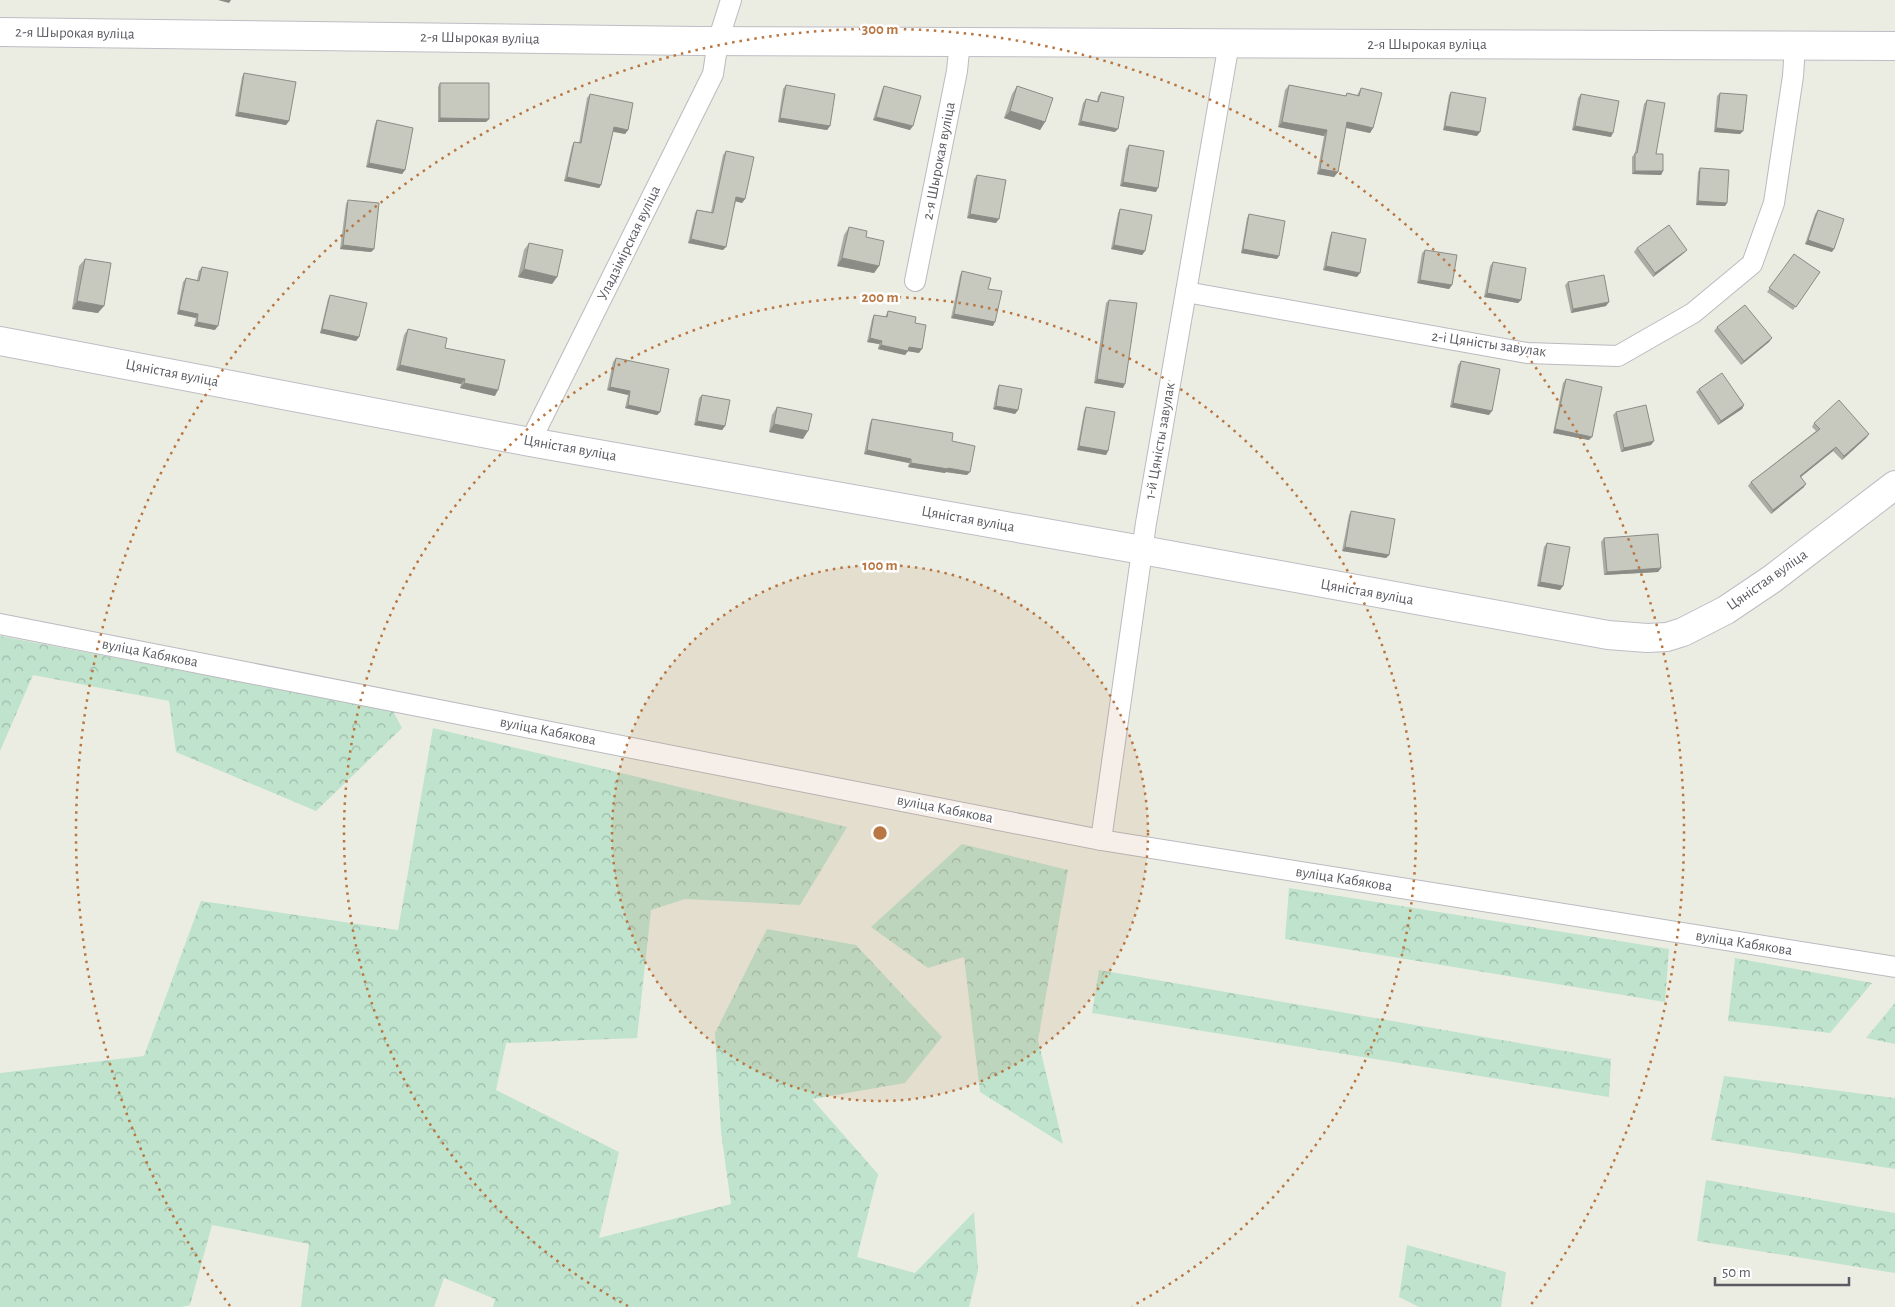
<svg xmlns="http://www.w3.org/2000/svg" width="1895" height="1307" font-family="'Alegreya Sans',sans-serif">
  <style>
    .forest { fill: url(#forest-crowns) }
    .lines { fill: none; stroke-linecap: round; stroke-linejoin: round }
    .street-casing { stroke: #babac0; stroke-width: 22 }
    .secondary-casing { stroke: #bdbdc5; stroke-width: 30 }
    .street { stroke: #fff; stroke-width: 20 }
    .secondary { stroke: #fff; stroke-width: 28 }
    .wall { fill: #abaca3 }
    .shaded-wall { fill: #8b8c85 }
    .building { fill: #c7c8be; stroke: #8b8c85 }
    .ring { fill: none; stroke: #b87642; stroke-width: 2.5; stroke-dasharray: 2.5 5 }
    .labels { text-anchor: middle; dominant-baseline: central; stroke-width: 5; stroke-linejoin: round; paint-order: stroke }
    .street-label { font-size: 15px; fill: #5a5b62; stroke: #fff }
    .centre { fill: #b87642; stroke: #fff; stroke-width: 2.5 }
    .ring-label { font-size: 15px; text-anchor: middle; font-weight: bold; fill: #b87642; stroke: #fff; stroke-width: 5; stroke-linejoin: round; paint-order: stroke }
  </style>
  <defs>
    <pattern id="forest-crowns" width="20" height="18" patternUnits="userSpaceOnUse" patternTransform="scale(1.25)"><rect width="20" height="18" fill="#bfe3cd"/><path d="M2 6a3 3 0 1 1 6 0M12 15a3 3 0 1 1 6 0" fill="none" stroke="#9ebbaa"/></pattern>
  </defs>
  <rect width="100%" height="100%" fill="#ebede2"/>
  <g class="forest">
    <polygon points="0,636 393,711 402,728 316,811 176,752 169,701 33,675 0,751"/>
    <polygon points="433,728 847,827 800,905 685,899 651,910 637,1038 506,1043 496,1090 619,1152 599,1238 731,1204 721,1132 715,1033 767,929 856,945 942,1037 905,1083 812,1099 878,1174 857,1257 915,1273 974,1212 978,1270 969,1307 493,1307 495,1299 444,1278 434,1307 301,1307 309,1244 212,1225 190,1305 181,1307 0,1307 0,1073 144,1056 201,901 398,930"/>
    <polygon points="962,844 1068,870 1038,1040 1063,1144 980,1092 964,957 928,968 871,927"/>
    <polygon points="1289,888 1669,949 1665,1002 1285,939"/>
    <polygon points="1735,958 1872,983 1830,1033 1728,1021"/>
    <polygon points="1099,970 1611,1059 1609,1097 1092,1013"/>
    <polygon points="1895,1003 1895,1044 1866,1038"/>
    <polygon points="1724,1076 1895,1098 1895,1169 1711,1140"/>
    <polygon points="1706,1180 1895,1213 1895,1273 1697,1241"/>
    <polygon points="1407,1245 1506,1272 1501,1307 1419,1307 1399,1297"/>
  </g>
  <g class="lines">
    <defs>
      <g id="street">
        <polyline points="915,281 957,71 960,41"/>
        <polyline points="1186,292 1527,353 1618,356 1693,313 1752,264 1774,203 1793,76 1795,46"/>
        <polyline points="530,442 713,74 718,41 731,0"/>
        <polyline points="0,624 1101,840 1895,967"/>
        <polyline points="1101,840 1146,523 1229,43"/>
      </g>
      <g id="secondary">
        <polyline points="0,32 696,41 1895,46"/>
        <polyline points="0,341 530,442 1142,550 1608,635 1647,638 1667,637 1683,632 1726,610 1772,579 1895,485"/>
      </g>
    </defs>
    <use href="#street" class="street-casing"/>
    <use href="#secondary" class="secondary-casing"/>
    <use href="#street" class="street"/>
    <use href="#secondary" class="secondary"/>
  </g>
  <g class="wall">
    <polygon points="244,73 289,121 286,125 235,116 242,77"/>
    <polygon points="440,83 489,119 486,122 438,122 438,87"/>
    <polygon points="786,85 830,126 827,130 778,122 783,89"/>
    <polygon points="1289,85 1345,96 1347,93 1357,95 1361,88 1373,128 1370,133 1346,128 1338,172 1334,177 1317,174 1324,136 1278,127 1285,90"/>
    <polygon points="884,86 910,130 873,120 882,90"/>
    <polygon points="1017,86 1045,122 1040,130 1004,118 1012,94"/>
    <polygon points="1101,92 1115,132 1078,125 1083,103 1086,99 1097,101 1098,96"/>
    <polygon points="1451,92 1477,136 1443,130 1449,95"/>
    <polygon points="1720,93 1743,131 1740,134 1714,132 1717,96"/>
    <polygon points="590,94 628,130 625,134 613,132 601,185 599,188 564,181 572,146 574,142 579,143 587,98"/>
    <polygon points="1581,94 1611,137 1572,130 1578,98"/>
    <polygon points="1647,100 1656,154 1663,171 1661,175 1632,174 1632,157 1635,153 1644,104"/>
    <polygon points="377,120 405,170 402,174 366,167 375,124"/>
    <polygon points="1129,145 1156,192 1120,186 1126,149"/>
    <polygon points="726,151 745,199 742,203 736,201 723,250 688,243 695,213 697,210 711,212 723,155"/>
    <polygon points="1700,168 1727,203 1725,206 1696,205 1698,172"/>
    <polygon points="977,175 996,223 967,218 974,179"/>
    <polygon points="348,200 374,249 371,252 340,249 346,204"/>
    <polygon points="1120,209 1145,251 1142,255 1111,249 1118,213"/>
    <polygon points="1818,210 1832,252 1805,244 1815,214"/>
    <polygon points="1249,214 1277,259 1241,253 1247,218"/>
    <polygon points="849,227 866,237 879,266 874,273 837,266 844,235"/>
    <polygon points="1332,232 1357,277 1323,270 1330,236"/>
    <polygon points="529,243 557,277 552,284 518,277 524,250"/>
    <polygon points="1637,248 1684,253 1653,277 1634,252"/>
    <polygon points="1425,250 1452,285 1449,289 1417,283 1422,253"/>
    <polygon points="1794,254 1820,272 1793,310 1767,292"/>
    <polygon points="85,259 98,313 72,309 79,266"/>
    <polygon points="1493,262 1521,300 1518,303 1484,297 1490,266"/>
    <polygon points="202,267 215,330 194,326 196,318 177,314 183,282 186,278 197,280 199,271"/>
    <polygon points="962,271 988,289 993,326 951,318 960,275"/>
    <polygon points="1568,282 1606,306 1571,313 1565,285"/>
    <polygon points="330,295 359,337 356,341 320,333 328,299"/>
    <polygon points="1109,300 1123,388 1094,383 1106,303"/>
    <polygon points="888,311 915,323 919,353 908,351 905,355 878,349 879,344 867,342 872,319 874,315 885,317"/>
    <polygon points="1717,327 1772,338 1769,342 1741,365 1714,331"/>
    <polygon points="408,329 445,348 495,396 460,388 461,384 396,370 404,335"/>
    <polygon points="616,358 660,412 657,415 625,408 628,395 607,390 613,362"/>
    <polygon points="1461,361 1489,415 1450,407 1458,365"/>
    <polygon points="1566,379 1589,440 1553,433 1563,383"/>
    <polygon points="999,385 1018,410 1015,414 993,409 997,389"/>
    <polygon points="1699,389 1744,405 1742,409 1718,425 1696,392"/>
    <polygon points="702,395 725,426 722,430 694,425 699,398"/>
    <polygon points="777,407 803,439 769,432 772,415"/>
    <polygon points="1086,407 1108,451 1106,455 1077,450 1084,411"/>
    <polygon points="1616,412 1651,445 1621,452 1613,415"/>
    <polygon points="872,419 952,441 967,475 946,472 945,473 908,467 909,463 864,454 870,423"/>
    <polygon points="1814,423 1869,434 1866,438 1842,460 1833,451 1801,477 1804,487 1771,514 1748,486 1751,482 1816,431 1812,427"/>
    <polygon points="1351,511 1389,555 1386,558 1342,551 1349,515"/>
    <polygon points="1604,538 1661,568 1658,572 1604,575 1601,542"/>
    <polygon points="1547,543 1563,586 1560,590 1537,586 1544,547"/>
  </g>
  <g class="shaded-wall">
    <polygon points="218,0 231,0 229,3"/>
    <polygon points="1010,111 1045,122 1040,130 1004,118"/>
    <polygon points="238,112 289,121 286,125 235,116"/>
    <polygon points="876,117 913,126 910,130 873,120"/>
    <polygon points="440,118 489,119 486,122 438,122"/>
    <polygon points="780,118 830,126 827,130 778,122"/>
    <polygon points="1081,121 1118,129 1115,132 1078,125"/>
    <polygon points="1282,122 1327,130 1324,136 1278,127"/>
    <polygon points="1347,122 1373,128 1370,133 1343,127"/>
    <polygon points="1445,126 1480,132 1477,136 1443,130"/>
    <polygon points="1575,126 1613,133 1611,137 1572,130"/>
    <polygon points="614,127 628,130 625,134 611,131"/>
    <polygon points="1716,128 1743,131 1740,134 1714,132"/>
    <polygon points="369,163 405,170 402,174 366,167"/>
    <polygon points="1320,169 1338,172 1334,177 1317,174"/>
    <polygon points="1635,171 1663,171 1661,175 1632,174"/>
    <polygon points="567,177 601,185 599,188 564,181"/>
    <polygon points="1123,182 1158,188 1156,192 1120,186"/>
    <polygon points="736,197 745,199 742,203 734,201"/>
    <polygon points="1698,201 1727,203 1725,206 1696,205"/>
    <polygon points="970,214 999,219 996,223 967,218"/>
    <polygon points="691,239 726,247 723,250 688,243"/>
    <polygon points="1808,240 1834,249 1832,252 1805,244"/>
    <polygon points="343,245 374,249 371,252 340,249"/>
    <polygon points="1114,245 1145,251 1142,255 1111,249"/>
    <polygon points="1243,249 1279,256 1277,259 1241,253"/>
    <polygon points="1687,250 1684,253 1653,277 1655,273"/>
    <polygon points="842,258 879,266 874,273 837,266"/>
    <polygon points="1326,266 1360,273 1357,277 1323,270"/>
    <polygon points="524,269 557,277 552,284 518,277"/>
    <polygon points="1420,280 1452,285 1449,289 1417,283"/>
    <polygon points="1487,293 1521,300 1518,303 1484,297"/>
    <polygon points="77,301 104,306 98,313 72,309"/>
    <polygon points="1609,302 1606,306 1571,313 1573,309"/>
    <polygon points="179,310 198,314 196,318 177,314"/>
    <polygon points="954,314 995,322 993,326 951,318"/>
    <polygon points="197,322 218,326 215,330 194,326"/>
    <polygon points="322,329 359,337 356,341 320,333"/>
    <polygon points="870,338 882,341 879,344 867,342"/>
    <polygon points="1772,338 1769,342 1741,365 1744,361"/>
    <polygon points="881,345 908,351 905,355 878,349"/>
    <polygon points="909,347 922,349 919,353 907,351"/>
    <polygon points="400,365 465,379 461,384 396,370"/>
    <polygon points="1097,379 1125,384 1123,388 1094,383"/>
    <polygon points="464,383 498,390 495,396 460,388"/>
    <polygon points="610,387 630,391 628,395 607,390"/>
    <polygon points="1453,403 1492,411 1489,415 1450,407"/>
    <polygon points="628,405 660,412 657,415 625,408"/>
    <polygon points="1744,405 1742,409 1718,425 1721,421"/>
    <polygon points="996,406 1018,410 1015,414 993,409"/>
    <polygon points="697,421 725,426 722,430 694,425"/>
    <polygon points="774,424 808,431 803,439 769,432"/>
    <polygon points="1555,429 1592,437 1589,440 1553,433"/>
    <polygon points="1869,434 1866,438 1842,460 1844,456"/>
    <polygon points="1654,441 1651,445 1621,452 1624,448"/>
    <polygon points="1079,446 1108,451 1106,455 1077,450"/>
    <polygon points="1836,447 1833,451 1797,480 1800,476"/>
    <polygon points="867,450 911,459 909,463 864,454"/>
    <polygon points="911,463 948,468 970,472 967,475 946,472 945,473 908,467"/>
    <polygon points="1806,484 1804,487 1771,514 1773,510"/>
    <polygon points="1345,547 1389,555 1386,558 1342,551"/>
    <polygon points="1661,568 1658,572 1604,575 1607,572"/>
    <polygon points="1540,582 1563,586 1560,590 1537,586"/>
  </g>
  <g class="building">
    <polygon points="244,73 296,82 289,121 238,112"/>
    <polygon points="440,83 489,83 489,119 440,118"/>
    <polygon points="786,85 835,94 830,126 780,118"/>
    <polygon points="1289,85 1346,96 1347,93 1359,96 1361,88 1382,93 1373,128 1347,122 1338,172 1320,169 1327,130 1282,122"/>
    <polygon points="884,86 921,96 913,126 876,117"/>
    <polygon points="1017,86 1053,98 1045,122 1010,111"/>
    <polygon points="1101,92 1124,97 1118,129 1081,121 1086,99 1098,102"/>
    <polygon points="1451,92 1486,98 1480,132 1445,126"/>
    <polygon points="1720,93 1747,95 1743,131 1716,128"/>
    <polygon points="590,94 633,103 628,130 614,127 601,185 567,177 574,142 581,143"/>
    <polygon points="1581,94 1619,101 1613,133 1575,126"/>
    <polygon points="1647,100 1665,103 1656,154 1663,154 1663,171 1635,171 1635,153 1637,153"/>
    <polygon points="377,120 413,128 405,170 369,163"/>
    <polygon points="1129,145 1164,151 1158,188 1123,182"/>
    <polygon points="726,151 754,157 745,199 736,197 726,247 691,239 697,210 713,213"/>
    <polygon points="1700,168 1729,170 1727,203 1698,201"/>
    <polygon points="977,175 1006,180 999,219 970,214"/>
    <polygon points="348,200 379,203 374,249 343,245"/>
    <polygon points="1120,209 1152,215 1145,251 1114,245"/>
    <polygon points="1818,210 1844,219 1834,249 1808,240"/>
    <polygon points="1249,214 1285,221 1279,256 1243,249"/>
    <polygon points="1669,225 1687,250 1655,273 1637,248"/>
    <polygon points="849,227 867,231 866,237 884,241 879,266 842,258"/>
    <polygon points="1332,232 1366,239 1360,273 1326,266"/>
    <polygon points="529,243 563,250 557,277 524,269"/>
    <polygon points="1425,250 1457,255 1452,285 1420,280"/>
    <polygon points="1794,254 1820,272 1796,307 1769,288"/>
    <polygon points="85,259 111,263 104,306 77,301"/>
    <polygon points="1493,262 1526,268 1521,300 1487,293"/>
    <polygon points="202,267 228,272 218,326 197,322 198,314 179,310 186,278 199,281"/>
    <polygon points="962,271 991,278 988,289 1002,291 995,322 954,314"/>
    <polygon points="1604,275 1609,302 1573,309 1568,282"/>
    <polygon points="330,295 367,303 359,337 322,329"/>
    <polygon points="1109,300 1137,303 1125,384 1097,379"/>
    <polygon points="1745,305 1772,338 1744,361 1717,327"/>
    <polygon points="888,311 916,317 915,323 926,325 922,349 909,347 908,351 881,345 882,341 870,338 874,315 887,317"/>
    <polygon points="408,329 447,338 445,348 505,360 498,390 464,383 465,379 400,365"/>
    <polygon points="616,358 669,369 660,412 628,405 630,391 610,387"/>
    <polygon points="1461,361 1500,369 1492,411 1453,403"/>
    <polygon points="1722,373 1744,405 1721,421 1699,389"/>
    <polygon points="1566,379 1602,387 1592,437 1555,429"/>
    <polygon points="999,385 1022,389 1018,410 996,406"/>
    <polygon points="702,395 730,400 725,426 697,421"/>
    <polygon points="1839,400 1869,434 1844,456 1836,447 1800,476 1806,484 1773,510 1751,482 1820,429 1814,423"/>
    <polygon points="1646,405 1654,441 1624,448 1616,412"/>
    <polygon points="777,407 812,414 808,431 774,424"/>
    <polygon points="1086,407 1115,412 1108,451 1079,446"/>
    <polygon points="872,419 953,433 952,441 975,446 970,472 948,468 948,469 911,463 911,459 867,450"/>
    <polygon points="1351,511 1395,519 1389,555 1345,547"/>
    <polygon points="1658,534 1661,568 1607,572 1604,538"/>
    <polygon points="1547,543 1570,547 1563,586 1540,582"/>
  </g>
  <circle cx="880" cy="833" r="268" fill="#b87642" fill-opacity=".12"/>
  <g class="ring">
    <circle cx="880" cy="833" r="268"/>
    <path d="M628 1306A536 536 0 1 1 1132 1306"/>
    <path d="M230 1306A804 804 0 1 1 1530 1306"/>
  </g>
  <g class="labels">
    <g class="street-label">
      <text transform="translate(75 33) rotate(1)">2-я Шырокая вуліца</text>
      <text transform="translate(480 38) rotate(1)">2-я Шырокая вуліца</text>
      <text x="1427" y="44">2-я Шырокая вуліца</text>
      <text transform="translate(939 161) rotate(-79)">2-я Шырокая вуліца</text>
      <text transform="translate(629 243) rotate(-64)">Уладзімірская вуліца</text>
      <text transform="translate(1489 344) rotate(8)">2-і Цяністы завулак</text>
      <text transform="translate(172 373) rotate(11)">Цяністая вуліца</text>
      <text transform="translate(1160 441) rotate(-80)">1-й Цяністы завулак</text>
      <text transform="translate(570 448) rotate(10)">Цяністая вуліца</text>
      <text transform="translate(968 519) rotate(10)">Цяністая вуліца</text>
      <text transform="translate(1767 580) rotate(-35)">Цяністая вуліца</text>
      <text transform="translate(1367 592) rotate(10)">Цяністая вуліца</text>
      <text transform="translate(150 653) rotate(11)">вуліца Кабякова</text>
      <text transform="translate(548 731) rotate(11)">вуліца Кабякова</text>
      <text transform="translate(945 809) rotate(11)">вуліца Кабякова</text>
      <text transform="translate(1344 879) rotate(9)">вуліца Кабякова</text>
      <text transform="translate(1744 943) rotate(9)">вуліца Кабякова</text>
    </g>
  </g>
  <circle cx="880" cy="833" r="8" class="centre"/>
  <g class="ring-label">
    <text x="880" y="34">300 m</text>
    <text x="880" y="302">200 m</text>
    <text x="880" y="570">100 m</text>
  </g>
  <path d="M1715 1277v8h134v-8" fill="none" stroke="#5a5b62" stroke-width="2.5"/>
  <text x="1722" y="1277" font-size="15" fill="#5a5b62" stroke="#ffffff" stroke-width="4" paint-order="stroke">50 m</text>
</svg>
